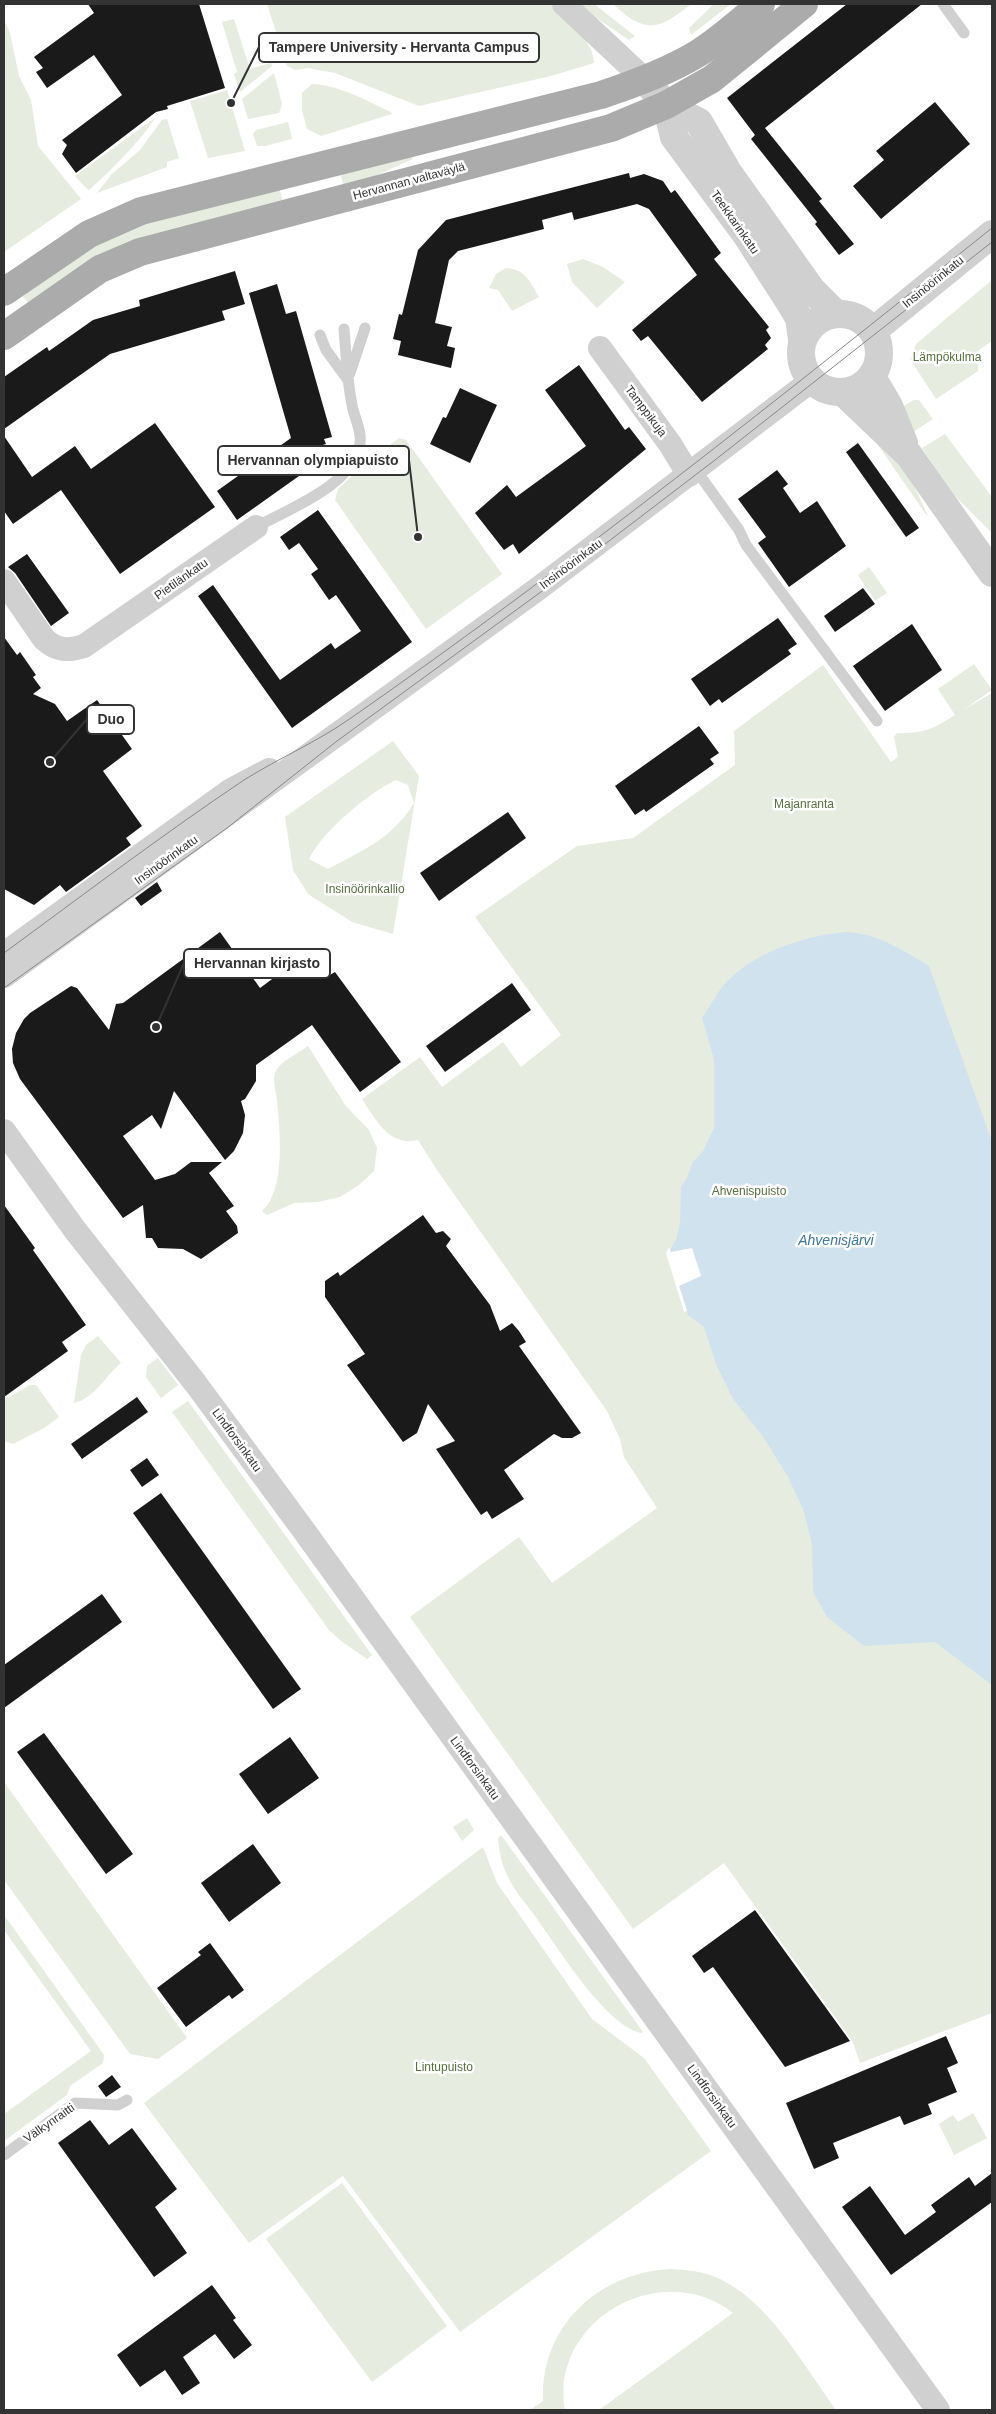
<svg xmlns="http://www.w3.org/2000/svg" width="996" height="2414" font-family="Helvetica,sans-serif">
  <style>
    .green { fill: #e6ecdf; fill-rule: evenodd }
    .water { fill: #cfe2ee }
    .pier { fill: #fff }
    .building { fill: #1a1a1a }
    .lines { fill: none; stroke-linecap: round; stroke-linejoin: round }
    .service { stroke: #d0d0d0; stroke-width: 11 }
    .minor { stroke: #d0d0d0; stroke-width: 24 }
    .tertiary { stroke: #d0d0d0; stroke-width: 28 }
    .primary { stroke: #ababab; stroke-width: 28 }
    .tram { stroke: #888; stroke-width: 1 }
    .labels { text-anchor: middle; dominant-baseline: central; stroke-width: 5; stroke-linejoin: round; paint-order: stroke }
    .street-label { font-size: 12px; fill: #333; stroke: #fff }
    .park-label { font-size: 12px; fill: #56703f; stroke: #fff }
    .water-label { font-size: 14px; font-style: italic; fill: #3f7597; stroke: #fff }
    .leader { fill: none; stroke: #333; stroke-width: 2 }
    .callout-dot { fill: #333; stroke: #fff; stroke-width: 2 }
    .callout { fill: #fff; stroke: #333; stroke-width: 2 }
    .callout-label { font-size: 14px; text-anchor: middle; font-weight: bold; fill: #333 }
  </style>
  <rect width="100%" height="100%" fill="#fff"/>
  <g class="green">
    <path d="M267,4H550C565,19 594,40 594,63L551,76L419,106L335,73L308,68L295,70L287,66Z"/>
    <polygon points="581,4 594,4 635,36 629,40 598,19"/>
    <path d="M613,4H691C658,31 645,34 613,4Z"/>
    <polygon points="714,4 731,4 691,35 689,28"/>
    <polygon points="234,19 250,69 271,63 272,66 240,92 234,74 237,72 222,22"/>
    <polygon points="4,20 10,33 19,76 31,100 38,146 81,199 4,252"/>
    <polygon points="274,73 282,104 279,113 248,119 242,99"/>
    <path d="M312,84C339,85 367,101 391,112L392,114L321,136L307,129L302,110V93Z"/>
    <polygon points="227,90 245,151 208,158 190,101"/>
    <path d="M156,117C137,145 113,168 89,190L87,189L75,176Z"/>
    <polygon points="167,119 179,158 167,162 167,167 97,193 112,174 140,150 162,120"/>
    <polygon points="288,122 292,139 265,146 257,146 253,134 256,130"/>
    <polygon points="412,155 413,159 357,184 344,187 340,172"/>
    <polygon points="279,187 283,202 29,303 23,297 40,278 127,228"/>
    <polygon points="583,259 603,267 625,282 597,308 572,282 567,264"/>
    <path d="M506,268C525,269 530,281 539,297L512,311L498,290L489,288L496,274Z"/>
    <polygon points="992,280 992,341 979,350 978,371 936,399 910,359 916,344"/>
    <polygon points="914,400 919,400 933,419 913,432 900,408"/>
    <polygon points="869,432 909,475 928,516 925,513"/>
    <polygon points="945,434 992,497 992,533 952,493 922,448"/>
    <polygon points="399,438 406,440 502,574 426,629 335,500 338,489 361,467"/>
    <polygon points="869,567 887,593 875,601 858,575"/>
    <path d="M974,664L992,690L963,710L992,693V2013L860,2063L853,2042L724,1863L633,1929L410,1617L519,1537L552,1583L657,1508L624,1457L620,1439L607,1411L437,1170L418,1140C389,1147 376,1120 362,1099L420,1057L442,1087L503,1042L521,1067L561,1035L475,917L577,846L633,838L735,765L734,731L823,665L891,762L898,757L894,737L897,733C923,734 933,729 955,715L938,689Z"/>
    <path d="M393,741L419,776L393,934L352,922L308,894L293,870L285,817ZM396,780L408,785L414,803C392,839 363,850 328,869L309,859C322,832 368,793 396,780Z"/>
    <path d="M308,1046L345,1105L369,1130L377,1148L374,1171L359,1185L340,1197L318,1202L294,1203L267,1215L262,1211C286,1191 280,1129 277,1100C276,1091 271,1077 277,1069C283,1060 299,1053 308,1046Z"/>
    <path d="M98,1336L121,1363C106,1375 94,1399 74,1403L81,1355L86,1345Z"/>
    <polygon points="158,1358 178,1385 161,1398 146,1377 147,1366"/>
    <polygon points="30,1385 36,1385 59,1417 44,1428 13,1444 4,1441 4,1400"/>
    <polygon points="188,1401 372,1655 367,1659 341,1641 329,1630 172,1412"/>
    <polygon points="4,1782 187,2038 158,2059 130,2054 4,1880"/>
    <polygon points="467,1818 474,1830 462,1841 453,1827"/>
    <path d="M501,1835L643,2032L641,2033C605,2025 559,1949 537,1919C528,1906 516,1893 509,1879C502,1866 499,1852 498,1838Z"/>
    <polygon points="483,1847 497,1883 592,2019 644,2058 711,2151 460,2332 343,2176 249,2243 144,2103"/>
    <polygon points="4,1915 104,2055 103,2063 70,2086 67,2095 4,2141 4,2114 91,2051 4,1930"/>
    <polygon points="973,2113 987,2138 954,2155 939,2124 953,2115 958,2122"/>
    <polygon points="342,2183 447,2326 372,2382 266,2239"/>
    <path d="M671,2269C685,2270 700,2271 713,2276C767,2297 803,2365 836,2410H599L733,2313C662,2257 549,2320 565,2410H530L543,2401C540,2326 599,2272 671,2269Z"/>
  </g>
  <path class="water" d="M847,932C879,934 902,950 929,966L992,1142V1685L935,1642L864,1646L827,1617L813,1592L812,1543L803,1509L787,1475L762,1435L733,1399L716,1364L704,1327L688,1315L669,1252L676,1240L680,1223L681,1187L688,1176L692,1163L703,1151L714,1128V1059L702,1018C709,1008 715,996 723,986C753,952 802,936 847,932Z"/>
  <polygon class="pier" points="669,1247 671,1252 692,1248 701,1276 679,1286 687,1311 684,1312 666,1253"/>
  <g class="building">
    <polygon points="88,4 199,4 225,88 167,106 168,109 156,112 76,173 62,154 67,145 62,140 122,95 94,55 47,88 36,72 43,68 34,57 94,13"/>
    <polygon points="847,4 922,4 765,128 822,199 819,201 854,244 839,255 815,224 817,222 751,139 755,135 727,98"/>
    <polygon points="935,102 970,144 881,219 853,186 884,160 876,151"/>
    <polygon points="629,173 630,178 644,174 663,181 671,193 675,190 721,253 714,259 769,327 766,330 771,338 765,345 768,349 702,402 648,336 641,341 632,330 697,275 649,209 637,204 574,220 572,212 542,220 544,229 458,251 449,260 435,323 452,327 447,346 455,348 451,368 398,355 401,341 393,339 399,314 402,315 418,250 446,220"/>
    <polygon points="235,271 245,304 222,311 225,320 110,354 4,429 4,377 47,347 49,351 93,320 140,306 139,300"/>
    <polygon points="277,284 286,314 296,311 332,437 324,439 326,444 294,454 306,471 237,520 217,491 291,438 249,293"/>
    <polygon points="579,365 625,430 629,427 646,449 519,554 513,544 504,550 475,513 507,485 516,497 586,446 545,390"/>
    <polygon points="460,388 497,405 470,463 430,444 443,417 446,418"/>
    <polygon points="155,423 215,507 120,574 61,490 13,524 4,511 4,436 32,477 75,446 91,469"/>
    <polygon points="858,443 919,528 906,537 846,452"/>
    <polygon points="777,470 788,484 783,488 800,513 817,501 846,546 789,587 758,543 766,537 738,499"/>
    <polygon points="318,510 412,642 292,728 198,596 213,585 280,680 331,643 335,649 361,631 336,595 329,600 311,574 318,569 299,543 289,550 280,537"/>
    <polygon points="27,554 69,613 51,626 15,573 8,567"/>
    <polygon points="863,588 875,604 835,632 824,616"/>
    <polygon points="778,618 797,644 788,650 791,654 722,703 719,699 710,706 691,679"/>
    <polygon points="912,624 942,670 885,711 853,666"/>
    <polygon points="4,637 17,655 20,652 36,675 33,677 41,688 33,694 55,704 67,721 97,700 132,749 103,771 142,826 126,838 131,845 66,892 60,885 34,905 4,889"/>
    <polygon points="699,726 719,753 710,759 714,764 646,812 644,809 635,815 615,786"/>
    <polygon points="508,812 526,838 439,901 420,873"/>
    <polygon points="157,882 162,891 141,906 135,898"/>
    <polygon points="220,932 260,988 310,951 328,976 335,972 401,1062 360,1092 312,1025 256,1065 256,1081 245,1099 241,1101 245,1115 243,1133 234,1151 225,1160 174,1091 161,1129 152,1115 123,1136 155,1180 175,1174 191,1162 222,1162 209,1173 234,1206 226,1211 237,1226 238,1233 201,1259 183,1249 158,1248 152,1238 146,1238 143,1205 123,1218 20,1079 13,1063 12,1049 16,1033 24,1019 30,1013 71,986 77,988 109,1030 116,1004 123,1003"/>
    <polygon points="512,983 531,1010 445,1072 426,1046"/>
    <polygon points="4,1205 35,1248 33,1250 86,1325 62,1342 68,1351 4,1397"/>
    <polygon points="423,1215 436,1233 443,1231 451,1239 446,1246 490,1305 500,1331 512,1323 519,1331 526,1342 519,1346 581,1433 572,1438 562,1438 554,1434 504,1470 524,1499 492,1519 487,1511 481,1515 436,1449 455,1441 428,1404 417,1433 403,1442 347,1365 365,1354 325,1297 325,1281 338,1272 340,1276"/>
    <polygon points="137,1397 148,1412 82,1459 71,1444"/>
    <polygon points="147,1458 159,1475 142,1487 130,1470"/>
    <polygon points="161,1493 301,1689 273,1709 133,1513"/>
    <polygon points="102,1594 122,1622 4,1708 4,1665"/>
    <polygon points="44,1733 133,1854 106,1874 17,1752"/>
    <polygon points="290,1737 319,1778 268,1814 239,1774"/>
    <polygon points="253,1844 281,1883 229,1922 201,1883"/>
    <polygon points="755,1910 850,2041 785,2067 713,1967 704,1973 692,1956"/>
    <polygon points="210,1943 244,1990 232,1999 229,1995 186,2027 157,1988 201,1955 198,1952"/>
    <polygon points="946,2036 958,2063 947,2068 957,2092 928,2104 932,2114 904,2125 900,2116 833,2143 839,2158 814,2169 786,2103"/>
    <polygon points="112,2075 121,2087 106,2097 98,2086"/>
    <polygon points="90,2120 109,2145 132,2128 177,2189 155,2207 187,2253 154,2277 58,2143"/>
    <polygon points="992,2173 992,2202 891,2275 842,2207 870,2186 905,2235 936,2212 931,2205 969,2177 975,2186"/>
    <polygon points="212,2285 236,2318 233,2320 252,2345 234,2359 215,2334 183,2357 200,2383 182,2395 165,2370 140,2387 117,2355"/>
  </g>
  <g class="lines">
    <g class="service">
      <polyline points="943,4 964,33"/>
      <polyline points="320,335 326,350 348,380"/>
      <polyline points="350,373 365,328"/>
      <polyline points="696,470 739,530 746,545 877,721"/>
      <path d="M256,527C289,509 355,484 360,443C362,431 354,417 352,405C347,380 346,354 344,329"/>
      <polyline points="4,2155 75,2103 118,2105 127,2100"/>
    </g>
    <g class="minor">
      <polyline points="564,4 645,80"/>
      <polyline points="600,348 670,444 689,475"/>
      <path d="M4,581L44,639C57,651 68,651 84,646L256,527"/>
      <polyline points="4,954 231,790 269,770"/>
      <polyline points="4,976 539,588 811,381"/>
      <polyline points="4,1131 75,1230 196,1384 302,1528 938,2410"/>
    </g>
    <g class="tertiary">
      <polyline points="645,80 666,105 699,122 728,172 812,290 835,313"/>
      <polyline points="666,105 674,137 747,236 790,303 799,318 802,339"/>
      <circle cx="840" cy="353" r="39"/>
      <polyline points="873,331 992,234"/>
      <polyline points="872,377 889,406 904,443"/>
      <polyline points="844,393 909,455 992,573"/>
    </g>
    <g class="primary">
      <path d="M4,292L89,234L141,211L601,95C634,84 667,72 697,54C720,40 740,21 761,4"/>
      <polyline points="4,336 100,269 140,252 611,128 666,105 712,79 804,4"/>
    </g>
    <g class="tram">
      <path d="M4,953C83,895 162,835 244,780C279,758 317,742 351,718C572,564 782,396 992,228"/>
      <polyline points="4,988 227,828 337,741 575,567 715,460 992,242"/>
    </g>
  </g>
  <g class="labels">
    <g class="street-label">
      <text transform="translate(409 181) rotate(-15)">Hervannan valtaväylä</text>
      <text transform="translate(735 222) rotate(55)">Teekkarinkatu</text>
      <text transform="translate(933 282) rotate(-39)">Insinöörinkatu</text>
      <text transform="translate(646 411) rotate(53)">Tamppikuja</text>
      <text transform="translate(571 564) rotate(-37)">Insinöörinkatu</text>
      <text transform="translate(181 579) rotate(-35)">Pietilänkatu</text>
      <text transform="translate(166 860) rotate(-36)">Insinöörinkatu</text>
      <text transform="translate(237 1440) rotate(54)">Lindforsinkatu</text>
      <text transform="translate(475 1768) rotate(54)">Lindforsinkatu</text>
      <text transform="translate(712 2096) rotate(54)">Lindforsinkatu</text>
      <text transform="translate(49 2123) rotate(-35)">Välkynraitti</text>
    </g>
    <g class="park-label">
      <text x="947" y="357">Lämpökulma</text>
      <text x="804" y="804">Majanranta</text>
      <text x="365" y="889">Insinöörinkallio</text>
      <text x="749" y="1191">Ahvenispuisto</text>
      <text x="444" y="2067">Lintupuisto</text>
    </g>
    <g class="water-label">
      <text x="836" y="1240">Ahvenisjärvi</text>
    </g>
  </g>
  <path class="leader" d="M231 103L259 47M418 537L409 460M50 762L87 719M156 1027L184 963"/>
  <g class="callout-dot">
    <circle cx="231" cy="103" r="5"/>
    <circle cx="418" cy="537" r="5"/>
    <circle cx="50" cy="762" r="5"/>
    <circle cx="156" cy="1027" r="5"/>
  </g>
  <g class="callout">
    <rect x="259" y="33" width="280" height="29" rx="5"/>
    <rect x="218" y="446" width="191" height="29" rx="5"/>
    <rect x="87" y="705" width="47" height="29" rx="5"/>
    <rect x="184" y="949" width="146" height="29" rx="5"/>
  </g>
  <g class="callout-label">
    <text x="399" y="52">Tampere University - Hervanta Campus</text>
    <text x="313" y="465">Hervannan olympiapuisto</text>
    <text x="111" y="724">Duo</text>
    <text x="257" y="968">Hervannan kirjasto</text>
  </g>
  <rect width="996" height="2414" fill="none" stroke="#333333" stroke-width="10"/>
</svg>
